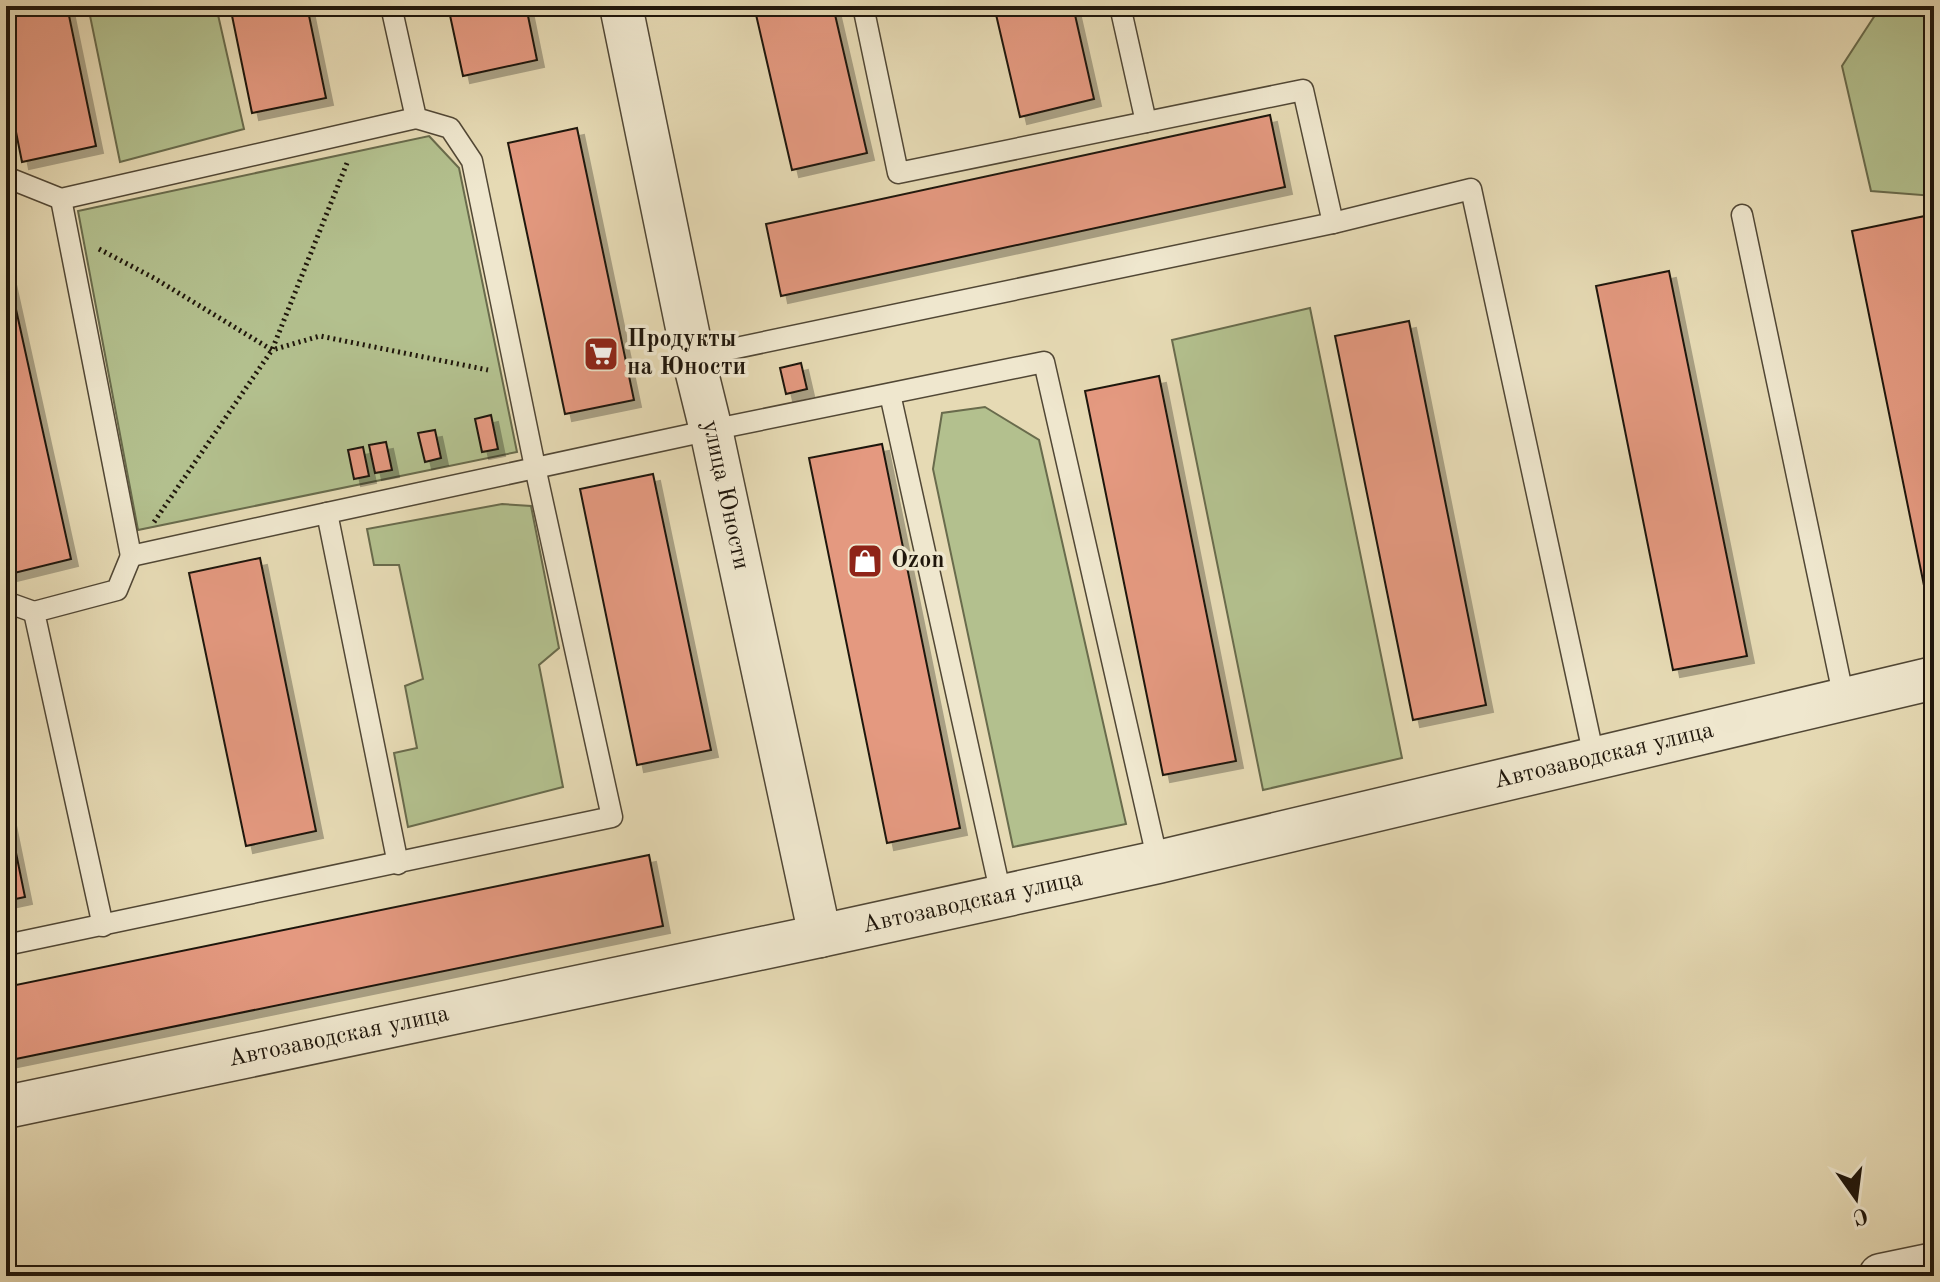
<svg xmlns="http://www.w3.org/2000/svg" width="1940" height="1282" font-family="'Old Standard TT',serif">
  <style>
    .green { fill: #b3c08e; stroke: #696b4c; stroke-width: 2 }
    .building { fill: #e49980; stroke: #1f160b; stroke-width: 2; filter: url(#shadow) }
    .lines { fill: none; stroke-linecap: round; stroke-linejoin: round }
    .service-casing { stroke: #514735; stroke-width: 23 }
    .minor-casing { stroke: #514735; stroke-width: 45 }
    .tertiary-casing { stroke: #514735; stroke-width: 47 }
    .path { stroke: #1f160b; stroke-width: 5; stroke-dasharray: 2 4; stroke-linecap: butt }
    .service { stroke: #efe7ce; stroke-width: 20 }
    .minor { stroke: #efe7ce; stroke-width: 42 }
    .tertiary { stroke: #efe7ce; stroke-width: 44 }
    .labels { text-anchor: middle; dominant-baseline: central; stroke-width: 7; stroke-linejoin: round; paint-order: stroke }
    .poi-label { font-size: 24px; font-weight: bold; fill: #1f160b; stroke: #efe7ce; text-anchor: start }
    .street-label { font-size: 24px; fill: #1f160b; stroke: #efe7ce }
  </style>
  <defs>
    <filter id="shadow"><feDropShadow dx="7" dy="7" stdDeviation="0" flood-color="#0004"/></filter>
  </defs>
  <rect width="100%" height="100%" fill="#e6dab4"/>
  <filter id="stains"><feTurbulence type="fractalNoise" baseFrequency=".0025" numOctaves="4"/><feColorMatrix values="0 0 0 0 .2 0 0 0 0 .09 0 0 0 0 .02 0 0 0 .5 -.17"/></filter>
  <radialGradient id="worn" r=".72"><stop offset=".6" stop-color="#630" stop-opacity="0"/><stop offset="1" stop-color="#630" stop-opacity=".3"/></radialGradient>
  <g class="green">
    <polygon points="88,6 216,6 244,129 120,162"/>
    <polygon points="1881,6 1934,6 1934,196 1871,191 1842,66"/>
    <polygon points="429,136 459,168 517,452 138,530 78,211"/>
    <polygon points="1310,308 1402,758 1263,790 1172,340"/>
    <polygon points="985,407 1039,440 1126,824 1013,847 933,469 942,413"/>
    <polygon points="502,504 531,506 559,648 539,665 563,787 408,827 394,753 417,748 405,686 423,679 399,565 374,565 367,529"/>
  </g>
  <g class="building">
    <polygon points="6,6 67,6 96,146 22,162 6,82"/>
    <polygon points="230,6 307,6 326,98 252,113"/>
    <polygon points="448,6 526,6 537,60 463,76"/>
    <polygon points="754,6 833,6 867,153 792,170"/>
    <polygon points="994,6 1073,6 1094,99 1020,117"/>
    <polygon points="1270,115 1285,187 781,296 766,224"/>
    <polygon points="577,128 634,400 565,414 508,143"/>
    <polygon points="1925,216 1934,259 1934,614 1930,615 1852,231"/>
    <polygon points="6,264 71,559 6,575"/>
    <polygon points="1669,271 1747,656 1673,670 1596,286"/>
    <polygon points="1409,321 1486,705 1413,720 1335,336"/>
    <polygon points="801,363 807,389 786,394 780,368"/>
    <polygon points="1159,376 1236,761 1163,775 1085,391"/>
    <polygon points="491,415 498,449 482,452 475,419"/>
    <polygon points="435,430 441,458 425,462 418,433"/>
    <polygon points="386,442 392,470 375,473 369,445"/>
    <polygon points="882,444 960,828 887,843 809,458"/>
    <polygon points="363,447 369,476 354,479 348,450"/>
    <polygon points="653,474 711,750 637,765 580,489"/>
    <polygon points="260,558 316,831 246,846 189,573"/>
    <polygon points="6,804 25,897 6,901"/>
    <polygon points="649,855 663,926 6,1061 6,987"/>
  </g>
  <g class="lines">
    <defs>
      <g id="service">
        <polyline points="1120,6 1146,122"/>
        <polyline points="6,177 61,199 416,118"/>
        <polyline points="61,199 131,556 327,513"/>
        <polyline points="1742,215 1844,699"/>
        <polyline points="1333,223 1471,189 1594,757"/>
        <polyline points="693,357 1333,223 1303,90 898,173 863,6"/>
        <polyline points="890,394 1001,895"/>
        <polyline points="6,602 34,612"/>
        <polyline points="398,864 327,513 711,430 1044,362 1158,862"/>
        <polyline points="103,926 34,612 117,590 131,556"/>
        <polyline points="6,945 612,817 535,467 472,161 450,128 416,118 391,6"/>
      </g>
      <g id="minor">
        <path id="s1" d="M621,6L693,357L711,430L820,936"/>
        <path id="s2" d="M6,1107L820,936L1158,862L1934,678"/>
      </g>
      <polyline id="tertiary" points="1881,1276 1934,1265"/>
    </defs>
    <use href="#service" class="service-casing"/>
    <use href="#minor" class="minor-casing"/>
    <use href="#tertiary" class="tertiary-casing"/>
    <g class="path">
      <polyline points="99,249 154,278 272,350 320,336 488,370"/>
      <polyline points="154,522 272,350 347,163"/>
    </g>
    <use href="#service" class="service"/>
    <use href="#minor" class="minor"/>
    <use href="#tertiary" class="tertiary"/>
  </g>
  <defs>
    <symbol id="supermarket-square" viewBox="-11 -11 22 22"><rect x="-9" y="-9" width="18" height="18" rx="4" fill="#8f2418" stroke="#efe7ce"/><path d="M-6-5.5h2.5l.6 2H6L4.5 2H-2.5L-4.4-4H-6ZM-1.5 3.2a1.3 1.3 0 1 0 .1 0ZM3 3.2a1.3 1.3 0 1 0 .1 0Z" fill="#fff"/></symbol>
    <symbol id="shop-square" viewBox="-11 -11 22 22"><rect x="-9" y="-9" width="18" height="18" rx="4" fill="#8f2418" stroke="#efe7ce"/><path d="M-5-2.5h2.3a2.7 3.5 0 0 1 5.4 0H5L5.5 6h-11ZM-1.5-2.5h3a1.5 2.3 0 0 0-3 0Z" fill="#fff"/></symbol>
  </defs>
  <g fill-rule="evenodd">
    <use href="#supermarket-square" x="581" y="334" width="40" height="40"/>
    <use href="#shop-square" x="845" y="541" width="40" height="40"/>
  </g>
  <g class="labels">
    <g class="poi-label">
      <text x="627" y="340">Продукты<tspan x="627" dy="28">на Юности</tspan></text>
      <text x="891" y="561">Ozon</text>
    </g>
    <g class="street-label">
      <text stroke="none"><textPath href="#s1" startOffset="500">улица Юности</textPath></text>
      <text stroke="none"><textPath href="#s2" startOffset="1636">Автозаводская улица</textPath></text>
      <text stroke="none"><textPath href="#s2" startOffset="988">Автозаводская улица</textPath></text>
      <text stroke="none"><textPath href="#s2" startOffset="340">Автозаводская улица</textPath></text>
    </g>
  </g>
  <rect width="1940" height="1282" fill="none" stroke="#e6dab4" stroke-width="32"/>
  <rect x="8" y="8" width="1924" height="1266" fill="none" stroke="#1f160b" stroke-width="4"/>
  <rect x="16" y="16" width="1908" height="1250" fill="none" stroke="#1f160b" stroke-width="2"/>
  <g transform="translate(1856 1198) rotate(166)" stroke="#efe7ce" stroke-width="6" paint-order="stroke">
  <path d="M0-6L14 30L0 20L-14 30Z" fill="#1f160b"/>
  <text y="-12" font-size="22" font-weight="bold" text-anchor="middle" fill="#1f160b">С</text>
  </g>
  <rect width="100%" height="100%" filter="url(#stains)"/>
  <rect width="100%" height="100%" fill="url(#worn)"/>
</svg>
